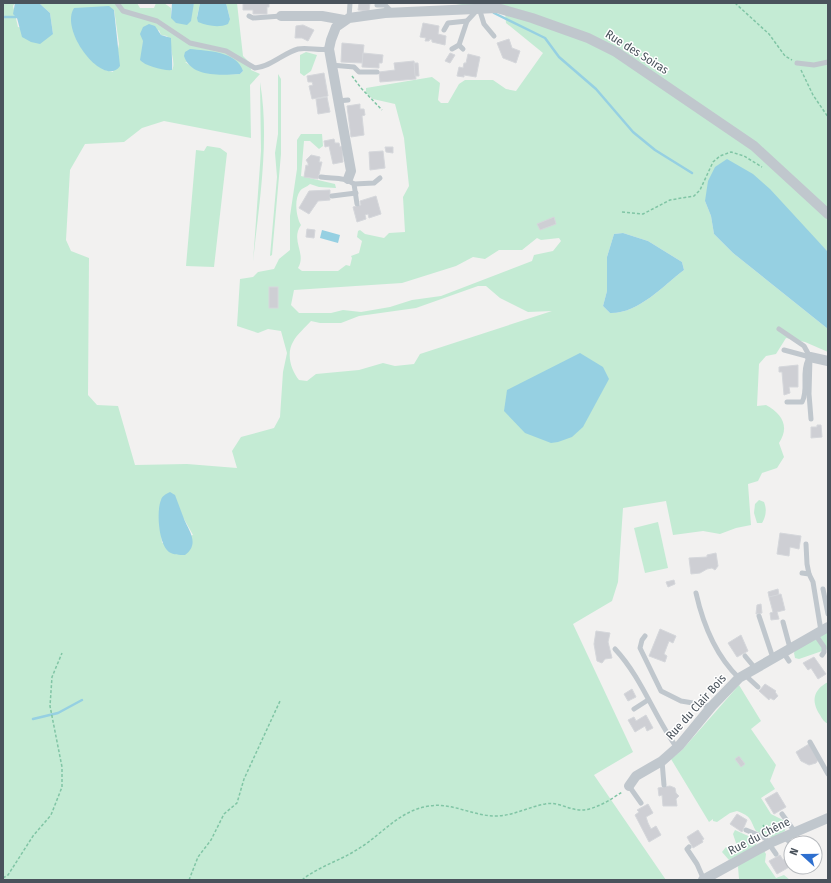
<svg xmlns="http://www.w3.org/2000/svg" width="831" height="883" font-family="'Fira Sans Condensed',sans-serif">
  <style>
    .green { fill: #c4ebd4; fill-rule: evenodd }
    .water { fill: #96d0e2 }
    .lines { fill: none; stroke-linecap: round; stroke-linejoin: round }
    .stream { stroke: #96d0e2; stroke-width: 2.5 }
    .building { fill: #cecfd4; stroke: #d5d7db }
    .path { stroke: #80c5a5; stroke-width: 1.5; stroke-dasharray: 3 2; stroke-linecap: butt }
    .lane { stroke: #c0c7cd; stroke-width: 5 }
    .street { stroke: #c0c7cd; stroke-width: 10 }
    .labels { text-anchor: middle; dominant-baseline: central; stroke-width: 3; stroke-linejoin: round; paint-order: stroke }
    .street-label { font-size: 12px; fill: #4a535c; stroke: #fff }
  </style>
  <rect width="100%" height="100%" fill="#f2f1f0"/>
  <g class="green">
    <path d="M3,3H15L13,6L18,27L53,34L50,13L39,3H137L140,8H154L156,3H164L171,8V18L192,10L194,3H200L197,17L230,19L226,3H237L243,56L250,63L251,70L260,74L250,85L251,138L164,121L142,128L124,142L85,144L70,170L66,240L71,251L89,258L88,395L97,405L118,406L135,465L187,464L237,468L232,451L241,437L274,428L280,417L283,372L287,353L281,331L268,329L258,333L237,326L240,279L253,277L258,272L274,269L279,259L290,250V216L297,169V140L301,134H322L323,146L319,149L310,141H304L301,176L335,184L336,188L319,187L310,184C307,187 302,188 300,191C294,199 296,217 301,225C290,241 307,253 298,268L302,271H338L346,265L350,266L352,258L351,256L359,253L362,241L357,237L358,231L360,230L365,234L384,238L389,233L405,232L403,197L409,186L404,138L395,104L373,99L366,93V88L432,77L440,83L438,100L441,103H448L459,84L465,80H493L506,89L516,91L543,53L506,23L505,12L450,3H828V252L815,239L705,201L711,216L714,234L733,253L828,329V352L805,342L786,338L776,354L766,356L759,364L757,406L766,405C782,414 790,426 779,443L784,457L777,468L762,473L758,481L748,484L751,525L736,528L720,534L703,531L673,535L666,501L623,508L618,582L612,601L573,624L633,752L594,775L666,880H3ZM114,9L119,44L113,72L105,70L91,60ZM159,30L161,35L167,36L171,43C170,52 176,63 172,70L142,62L143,41ZM185,62L243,71L240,74C222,75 200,73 185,62ZM623,233L648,241L682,262L684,270C663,286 638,314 610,313L603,306L607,291V257L614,234ZM537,238L541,240L559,238L561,241L553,251L534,255L532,261L441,296L412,300L390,307L361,312L343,310L331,313H299L291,305L294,290L402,283L456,266L473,257L485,259L499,250H522ZM478,286H486L500,298L528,312L552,311L420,354L414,364L395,366L383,363L359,370L316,374L307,381L299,380C291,370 286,354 293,342C297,334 305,328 311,321L320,323H341L359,316L416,308ZM159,511L184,519L193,535L162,543Z"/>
    <polygon points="306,52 317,55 311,71 304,76 300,73 300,55"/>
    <polygon points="278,74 281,79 281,154 272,255 270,256 277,177 275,153 278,134"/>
    <path d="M260,82C270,140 259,203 253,262L261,151Z"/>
    <polygon points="207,146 220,148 227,153 214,267 186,266 196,150 204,151"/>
    <path d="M759,500L764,502C767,509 766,517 762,523H757L754,513L755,504Z"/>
    <polygon points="658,522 668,568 645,573 634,528"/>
    <polygon points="828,632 828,649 799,659 795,658 794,653 796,648"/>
    <path d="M828,682V724C824,722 822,719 820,715C811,701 813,690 828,682Z"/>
    <path d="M739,685L761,721L751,729L776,765L770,781L775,789L761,798L771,814L783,820L786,824L785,831L773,838L756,831C749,818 752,817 737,811L730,813L717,822L713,821V819L709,822L671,759L682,750Z"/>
    <polygon points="735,830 757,840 756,846 729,860 722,852 726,847 737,846 733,834"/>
    <polygon points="764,851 766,854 765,862 776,878 784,875 790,880 739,879 738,867 739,864"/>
  </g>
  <g class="water">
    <polygon points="15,3 39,3 50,13 53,34 40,44 31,42 22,37 17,18 13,14"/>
    <polygon points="172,3 194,3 191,21 187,25 176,23 171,18"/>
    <path d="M200,3H226L230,19L228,24C219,28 208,26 198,22L197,18Z"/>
    <path d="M109,6L114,10L120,66C104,89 59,31 74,8Z"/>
    <path d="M149,24L155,26L161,35L171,38C171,43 173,68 172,70C164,71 145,66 140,60L143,41L140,34L143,27Z"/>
    <path d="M190,49C207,51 237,51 243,71L240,74C222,75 191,78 184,56L185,52Z"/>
    <polygon points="727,159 753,174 770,189 828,252 828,329 733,253 714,234 711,216 705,201 708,181 715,167"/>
    <polygon points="322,230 340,235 338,243 320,238"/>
    <path d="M623,233L648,241L682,262L684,270C663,286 638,314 610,313L603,306L607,291V257L614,234Z"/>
    <polygon points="580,353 603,367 609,379 583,427 572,437 558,442 551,443 525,433 504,411 507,390"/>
    <path d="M170,492L175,495C178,503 181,511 184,519C189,531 200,544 185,555C179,555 174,555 169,552C159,545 156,512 161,500C162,496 166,494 170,492Z"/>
  </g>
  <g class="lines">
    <g class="stream">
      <polyline points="494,13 545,38 559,57 596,89 633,132 655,150 692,173"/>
      <polyline points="3,17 18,17"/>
      <polyline points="33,719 58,713 82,700"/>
    </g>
  </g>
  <g class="building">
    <polygon points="243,3 269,3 269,7 267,7 267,14 253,14 253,10 243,10"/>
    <polygon points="359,3 370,3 369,11 358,10"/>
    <polygon points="423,23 439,26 438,34 446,36 445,45 432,42 432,40 430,39 429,41 425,41 426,38 420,37"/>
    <polygon points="303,25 314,30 308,41 302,38 295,38 296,26"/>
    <polygon points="509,39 512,48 520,51 516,63 503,58 497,43"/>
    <polygon points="342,43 364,45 362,63 341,62"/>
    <polygon points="363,53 383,55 382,63 379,63 379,68 362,67"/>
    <polygon points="450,53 455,55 450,63 445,61"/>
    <polygon points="468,54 480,57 476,77 464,75 464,77 457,76 459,67 463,68 464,63 466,63"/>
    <polygon points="414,61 416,79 380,82 379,72 395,70 394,63"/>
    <polygon points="414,63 418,63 419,76 415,76"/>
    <polygon points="324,73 328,96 312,99 309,86 313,85 312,82 308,82 307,76"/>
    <polygon points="327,97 330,112 318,114 316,99"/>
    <polygon points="360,104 360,109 364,109 365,115 362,116 364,135 351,137 347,106"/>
    <polygon points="334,139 335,143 339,143 340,147 342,146 343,162 333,164 329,146 325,147 324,141"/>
    <polygon points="385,147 393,147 393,153 386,152"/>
    <polygon points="383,151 385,168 370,170 369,152"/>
    <polygon points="311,155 320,157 319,162 322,162 318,179 304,177 306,165 308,166 308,163 306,160"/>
    <polygon points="330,190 330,200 318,201 309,214 299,208 309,191"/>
    <polygon points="376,196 381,214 369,218 368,214 365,215 366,219 357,222 353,207 361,205 360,201"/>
    <polygon points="554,217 556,224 540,230 537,224"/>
    <polygon points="307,229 315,230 314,238 306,237"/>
    <rect x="269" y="287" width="9" height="21"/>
    <polygon points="798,365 798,387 789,387 790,393 784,395 782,372 779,372 779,367"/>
    <polygon points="817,425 821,425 822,437 811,438 811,427 817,427"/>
    <polygon points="780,533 801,536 799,549 790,547 789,556 777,554"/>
    <polygon points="716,553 718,566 715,570 712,568 707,569 700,573 691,574 689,558 707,557 707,555"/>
    <polygon points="674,580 675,584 668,587 666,582"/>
    <polygon points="778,589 779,595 769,597 768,592"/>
    <polygon points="781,594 785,610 777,612 779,619 771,620 770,613 773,612 769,597"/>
    <polygon points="761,604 762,613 756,614 757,605"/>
    <polygon points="660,629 676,636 673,643 669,641 664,654 667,656 665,662 649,656"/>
    <polygon points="596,631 610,633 608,642 612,658 605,659 602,663 597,661 594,644"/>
    <polygon points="741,635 748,651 737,657 728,643"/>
    <polygon points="814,657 826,674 818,679 811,668 808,670 803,663"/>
    <polygon points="765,684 776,691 775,692 778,696 774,700 770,698 769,700 759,691"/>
    <polygon points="632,689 636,697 628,701 624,694"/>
    <polygon points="646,715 653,728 647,731 645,726 635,732 628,720 634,717 636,721"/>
    <polygon points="809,744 818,760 816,763 809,765 801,761 796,752"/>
    <polygon points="739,756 745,764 741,767 735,759"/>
    <polygon points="670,786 675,788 676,793 679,796 676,799 677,806 663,806 662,795 659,796 658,788"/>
    <polygon points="777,792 786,807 774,814 765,799"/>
    <polygon points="648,804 653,813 646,817 648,823 651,829 656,826 661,835 649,842 635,815 639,812 637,810"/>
    <polygon points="737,814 747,820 742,832 730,824"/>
    <polygon points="698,830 704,839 702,840 703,842 693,848 687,837"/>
    <polygon points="780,855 783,860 786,858 791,866 777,874 769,861"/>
  </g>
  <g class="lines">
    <g class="path">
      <polyline points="735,3 769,34 785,56 792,60"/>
      <polyline points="801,70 813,95 828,117"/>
      <polyline points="352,76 361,88 382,110"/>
      <polyline points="622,212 643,214 670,200 694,196 700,190 713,162 720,156 731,152 744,156 762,167"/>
      <polyline points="763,825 766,830"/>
      <polyline points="3,878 8,875 33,836 51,815 62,787 62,767 50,706 52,677 62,653"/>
      <polyline points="189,880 198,857 211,840 224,814 237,803 244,779 280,701"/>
      <path d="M302,880C319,866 340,861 358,849C383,834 398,811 429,806C451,802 473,816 495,816C513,816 528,807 545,804C558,801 570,811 583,810C596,809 612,799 622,792"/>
    </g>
    <g class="lane">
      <path d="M117,3L123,11L157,21L190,43L226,51L255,68C271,67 283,53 298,49C308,47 319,51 329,49"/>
      <polyline points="377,5 385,5 392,12"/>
      <polyline points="479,8 484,24 494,36"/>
      <polyline points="249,16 253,18 281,16"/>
      <polyline points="349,18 350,3"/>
      <polyline points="444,30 448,23 467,21"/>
      <polyline points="452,49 459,45"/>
      <polyline points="463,49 459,45 467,21 478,9"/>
      <polyline points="797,63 814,65 828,62"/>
      <polyline points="331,65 354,67 359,72 377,72"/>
      <polyline points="338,101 348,100"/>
      <path d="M321,177C333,179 345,177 354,184L357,204"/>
      <polyline points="354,184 374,183 380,178"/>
      <polyline points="332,196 356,193"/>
      <polyline points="779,329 804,346 810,357 809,394 811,419"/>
      <polyline points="784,350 810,357"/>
      <path d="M787,402H802C809,390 801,373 808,360"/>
      <polyline points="806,544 807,564 809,574"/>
      <polyline points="802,573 809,574 813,582 821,631"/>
      <polyline points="823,589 828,614"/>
      <path d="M696,593C703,624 716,656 739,678"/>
      <polyline points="759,616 773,658"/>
      <polyline points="783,622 790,648"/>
      <polyline points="815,634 824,647 824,652 822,655"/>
      <polyline points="645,636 642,640 640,648 661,691 681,701 711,706"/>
      <path d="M615,649C642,678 654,716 677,748"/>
      <polyline points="783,652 789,661"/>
      <polyline points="745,656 755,668"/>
      <polyline points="745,675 758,687"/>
      <polyline points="634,709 648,700"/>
      <polyline points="810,742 828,774"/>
      <polyline points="662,761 664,785"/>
      <polyline points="629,786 641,803"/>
      <polyline points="782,814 795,832"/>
      <polyline points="746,830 765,838 776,854"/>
      <polyline points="784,837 791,843"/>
      <polyline points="791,843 800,840"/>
      <polyline points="689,847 687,849 697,864 704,880"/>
    </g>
    <g class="street">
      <polyline points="281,16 322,16 344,20"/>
      <polyline points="348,179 351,171 329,49 331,40 336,27 349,18 385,13 497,8 532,18 588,38 616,52 754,146 828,214"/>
      <polyline points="810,357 828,361"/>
      <polyline points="629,786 636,776 662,761 679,746 712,706 739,678 828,627"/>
      <polyline points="703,880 770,843 828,818"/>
    </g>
  </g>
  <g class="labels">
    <g class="street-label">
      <text transform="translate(637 52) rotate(32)">Rue des Soiras</text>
      <text transform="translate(696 707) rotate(-48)">Rue du Clair Bois</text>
      <text transform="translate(759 836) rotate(-27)">Rue du Chêne</text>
    </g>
  </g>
  <rect width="831" height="883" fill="none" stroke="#4a535c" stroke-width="8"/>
  <g transform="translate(803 855) rotate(291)"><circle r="19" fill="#ffffff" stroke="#b7babe"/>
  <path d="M0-3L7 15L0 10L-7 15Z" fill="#2e6fcf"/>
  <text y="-6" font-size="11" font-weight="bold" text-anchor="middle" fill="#4a535c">N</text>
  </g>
</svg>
